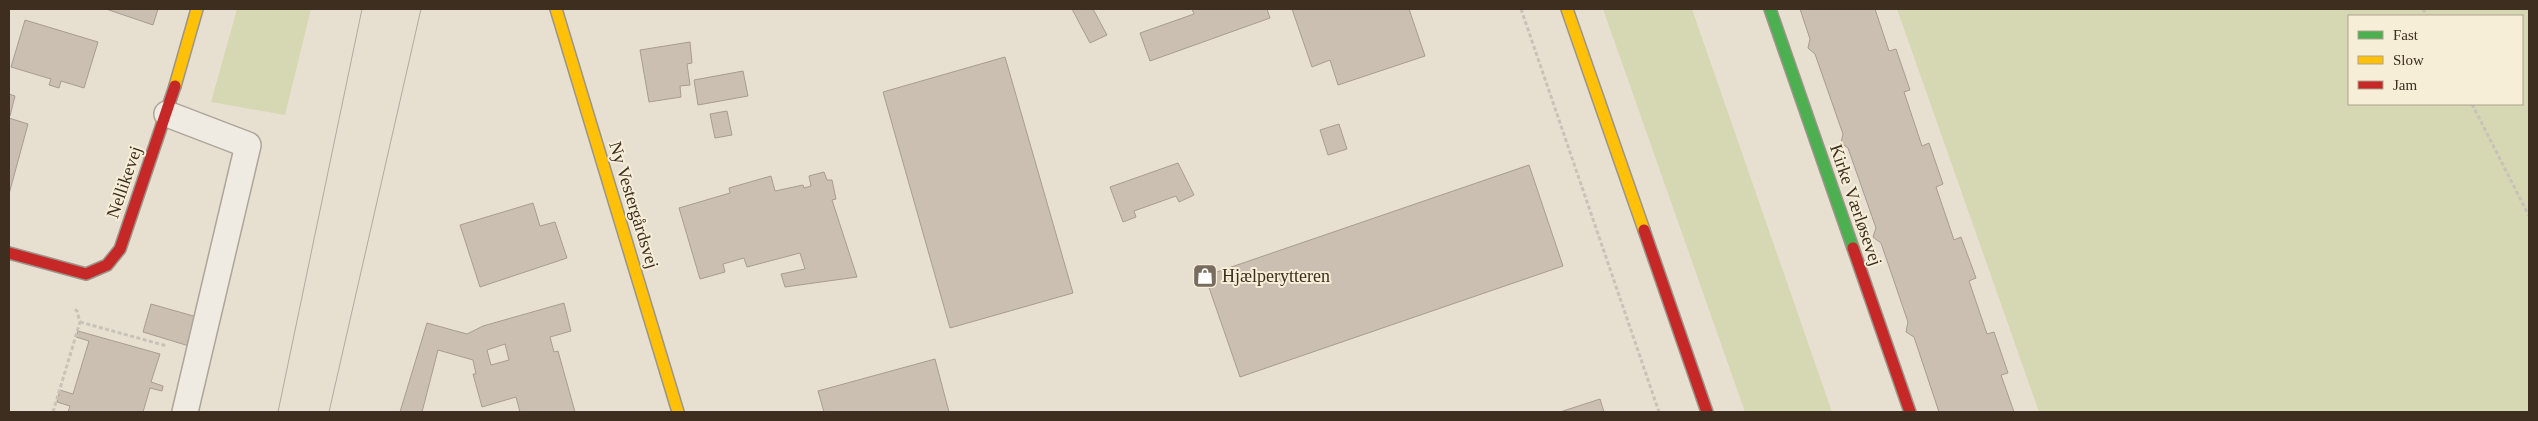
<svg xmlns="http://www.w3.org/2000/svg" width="2538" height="421" font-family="'Times New Roman',serif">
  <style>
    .green { fill: #d6d7b3; fill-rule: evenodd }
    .building { fill: #cbbfb2; stroke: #a89c90; fill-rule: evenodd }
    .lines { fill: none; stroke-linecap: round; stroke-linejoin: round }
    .lane-casing { stroke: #ada599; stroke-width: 28 }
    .fast-casing { stroke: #9c958a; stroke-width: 14 }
    .slow-casing { stroke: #9c958a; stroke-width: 14 }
    .jam-casing { stroke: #9c958a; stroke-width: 14 }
    .path { stroke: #c8c2b9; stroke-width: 3; stroke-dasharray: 4 2.5; stroke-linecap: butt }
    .lane { stroke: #efebe3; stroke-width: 25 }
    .fast { stroke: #4caf50; stroke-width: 11 }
    .slow { stroke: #ffc107; stroke-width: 11 }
    .jam { stroke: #c62828; stroke-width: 11 }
    .tram { stroke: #afaaa2; stroke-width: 1 }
    .labels { text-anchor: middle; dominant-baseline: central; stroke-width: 4; stroke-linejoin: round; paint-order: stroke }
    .street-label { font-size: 18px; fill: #3d2e20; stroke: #f7eed8 }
    .poi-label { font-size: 18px; fill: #3d2e20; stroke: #f7eed8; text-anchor: start }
  </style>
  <rect width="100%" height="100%" fill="#e7e0d1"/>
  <g class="green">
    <polygon points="237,9 311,9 285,115 211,102"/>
    <polygon points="1603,9 1692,9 1832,412 1745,412"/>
    <path d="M1897,9H2529V412H2039ZM2349,16H2522V104H2349Z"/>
  </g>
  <g class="building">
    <polygon points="106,9 158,9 153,25"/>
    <polygon points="1072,9 1093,9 1107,35 1090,43"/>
    <polygon points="1192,9 1267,9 1270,18 1150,61 1140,33 1194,14"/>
    <polygon points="1292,9 1409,9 1425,56 1338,85 1330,60 1312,67"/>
    <polygon points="1800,9 1875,9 1889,51 1896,49 1910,90 1904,92 1922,146 1929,143 1943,184 1936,187 1954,240 1961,237 1976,278 1969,281 1987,334 1994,332 2008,373 2001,375 2014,412 1939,412 1914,337 1906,332 1908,322 1881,243 1873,237 1876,228 1848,148 1841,143 1843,134 1815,54 1808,48 1810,39"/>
    <polygon points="25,20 98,42 84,88 61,81 59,88 49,85 51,79 11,67"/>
    <polygon points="690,42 692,63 687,64 690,85 680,86 681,97 649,102 640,50"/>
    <polygon points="1005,57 1073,293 950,328 883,92"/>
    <polygon points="743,71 748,96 698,105 694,80"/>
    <polygon points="9,94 15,96 10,116 9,115"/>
    <polygon points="727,111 732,135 715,138 710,114"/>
    <polygon points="9,118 28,124 9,194"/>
    <polygon points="1339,124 1347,149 1328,155 1320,130"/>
    <polygon points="1178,163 1194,195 1179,202 1176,196 1134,211 1136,217 1123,222 1110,187"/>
    <polygon points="1529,165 1563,266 1240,377 1205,276"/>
    <polygon points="824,172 827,180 832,180 836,199 832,200 857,277 785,287 781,274 805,269 800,253 747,267 744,258 723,264 725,272 700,279 679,208 730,193 729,188 771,176 775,191 803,185 804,188 811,186 809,176"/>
    <polygon points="533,203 540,226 555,222 567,258 480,287 460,225"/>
    <path d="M564,303L571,331L550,337L554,352L558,351L575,412H520L516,397L482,407L473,374H476L473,360L438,350L422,412H400L427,323L467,334L483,326ZM505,344L509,360L491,365L487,350Z"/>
    <polygon points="151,304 197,317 189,346 143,332"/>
    <polygon points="78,331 160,354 151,382 163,386 162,391 150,388 143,412 68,412 70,406 57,402 60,390 73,394 89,341 76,337"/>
    <polygon points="935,359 949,412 824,412 818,391"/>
    <polygon points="1600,399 1604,412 1560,412"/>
  </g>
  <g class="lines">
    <defs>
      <polyline id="lane" points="167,114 248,145 185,412"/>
      <polyline id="fast" points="1770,9 1853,248"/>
      <g id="slow">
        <polyline points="556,9 678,412"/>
        <polyline points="1567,9 1644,230"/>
        <polyline points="175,86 197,9"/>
      </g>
      <g id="jam">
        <polyline points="1644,230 1707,412"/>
        <polyline points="1853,248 1910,412"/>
        <polyline points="9,253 86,274 107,265 120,249 175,86"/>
      </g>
    </defs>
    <use href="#lane" class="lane-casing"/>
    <use href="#fast" class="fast-casing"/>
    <use href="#slow" class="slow-casing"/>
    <use href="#jam" class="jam-casing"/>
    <g class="path">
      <polyline points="1521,9 1659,412"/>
      <polyline points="2423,9 2427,16"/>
      <polyline points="2472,104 2529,216"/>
      <polyline points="80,322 167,346"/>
      <polyline points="53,412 80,322 77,311 74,309"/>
    </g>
    <use href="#lane" class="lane"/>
    <use href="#fast" class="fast"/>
    <use href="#slow" class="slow"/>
    <use href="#jam" class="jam"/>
    <g class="tram">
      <polyline points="278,412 362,9"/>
      <polyline points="329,412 421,9"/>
    </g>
  </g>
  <defs>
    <symbol id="shop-square" viewBox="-11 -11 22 22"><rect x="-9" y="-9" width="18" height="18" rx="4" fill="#786c5e" stroke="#f7eed8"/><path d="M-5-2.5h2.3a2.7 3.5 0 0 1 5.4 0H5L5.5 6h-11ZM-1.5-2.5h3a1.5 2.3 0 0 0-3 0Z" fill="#fff"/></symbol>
  </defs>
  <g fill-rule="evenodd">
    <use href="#shop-square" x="1191" y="262" width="28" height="28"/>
  </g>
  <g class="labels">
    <g class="street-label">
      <text transform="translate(124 182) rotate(-71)">Nellikevej</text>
      <text transform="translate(634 205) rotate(73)">Ny Vestergårdsvej</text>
      <text transform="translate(1856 205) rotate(71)">Kirke Værløsevej</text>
    </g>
    <g class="poi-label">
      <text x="1222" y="276">Hjælperytteren</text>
    </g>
  </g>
  <rect width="2538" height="421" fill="none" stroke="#3d2e20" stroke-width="20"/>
  <rect x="2348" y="15" width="175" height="90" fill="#f7eed8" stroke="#ada18e"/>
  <rect x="2358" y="31" width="25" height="8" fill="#4caf50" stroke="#ada18e"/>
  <text x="2393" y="40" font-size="15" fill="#3d2e20">Fast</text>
  <rect x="2358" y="56" width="25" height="8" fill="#ffc107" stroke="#ada18e"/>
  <text x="2393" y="65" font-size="15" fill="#3d2e20">Slow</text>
  <rect x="2358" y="81" width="25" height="8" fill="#c62828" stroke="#ada18e"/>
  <text x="2393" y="90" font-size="15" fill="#3d2e20">Jam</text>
</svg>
